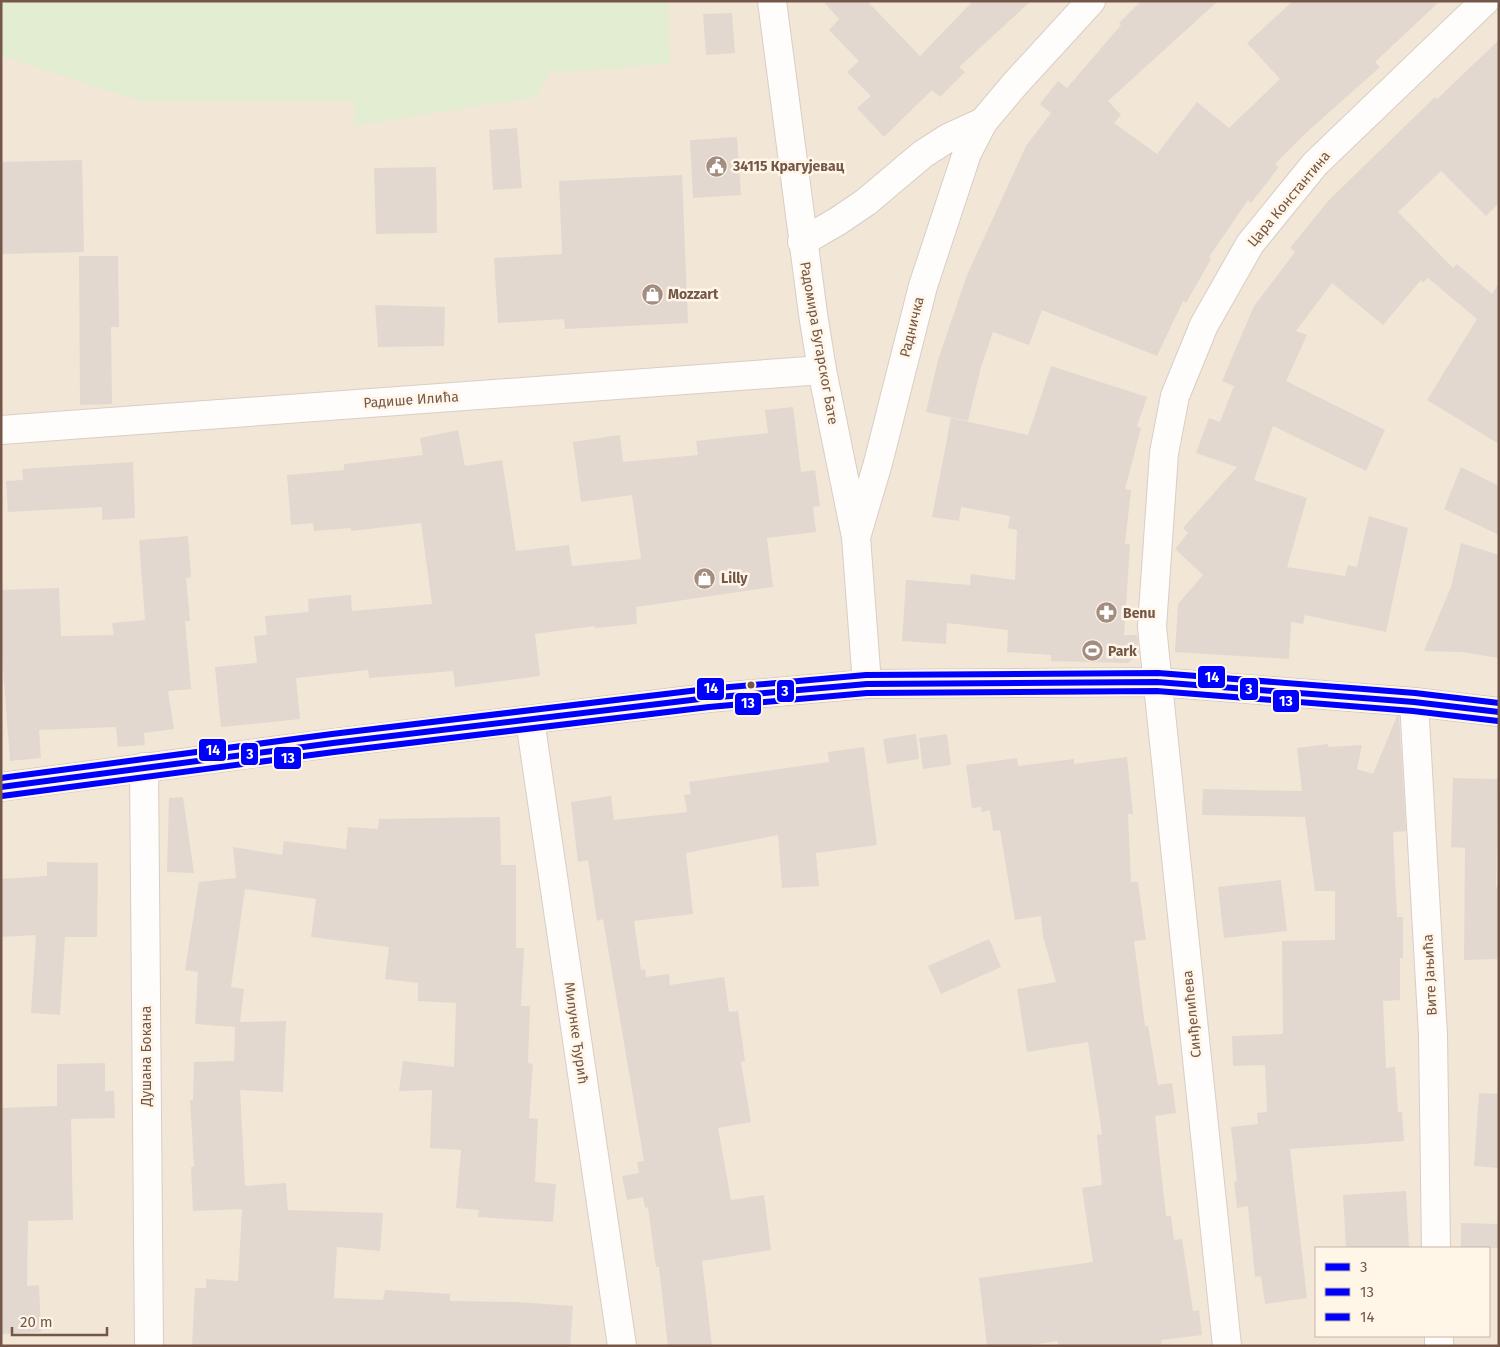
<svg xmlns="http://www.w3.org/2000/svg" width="1500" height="1347" font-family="'Fira Sans',sans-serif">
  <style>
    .residential { fill: #f2e6d7; fill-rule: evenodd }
    .green { fill: #e2edd2 }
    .building { fill: #e2d8cf }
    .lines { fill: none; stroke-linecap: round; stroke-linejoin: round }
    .street-casing { stroke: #d8cec5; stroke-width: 30 }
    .secondary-casing { stroke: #d7cdc4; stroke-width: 30 }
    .street { stroke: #fefdfb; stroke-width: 28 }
    .secondary { stroke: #fefdfb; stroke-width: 28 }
    .bus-1-casing { stroke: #fff6e8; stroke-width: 10 }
    .bus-2-casing { stroke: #fff6e8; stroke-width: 10 }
    .bus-3-casing { stroke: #fff6e8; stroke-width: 10 }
    .bus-1 { stroke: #00f; stroke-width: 6 }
    .bus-2 { stroke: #00f; stroke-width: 6 }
    .bus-3 { stroke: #00f; stroke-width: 6 }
    .bus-dot { fill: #745748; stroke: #fff6e8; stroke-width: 2 }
    .labels { text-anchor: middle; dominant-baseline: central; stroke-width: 5; stroke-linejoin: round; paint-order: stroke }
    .poi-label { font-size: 14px; font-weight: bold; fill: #745748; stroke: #fff6e8; text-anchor: start }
    .street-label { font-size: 14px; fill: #745748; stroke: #fff6e8 }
    .line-badge { stroke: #fff6e8; stroke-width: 2 }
    .badge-label { font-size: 14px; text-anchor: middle; font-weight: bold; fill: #fff }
  </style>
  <rect width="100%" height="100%" fill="#f6f1e7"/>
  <path class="residential" d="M1,1H1499V1346H1ZM1316,1248H1489V1336H1316Z"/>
  <polygon class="green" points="1,1 668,1 670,64 549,73 536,97 354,126 354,101 140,101 1,56"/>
  <g class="building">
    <polygon points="823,1 867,1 920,56 973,1 1031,1 959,67 965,72 940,97 932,90 884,137 857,108 871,96 847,72 859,61 829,30 839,19"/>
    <polygon points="1141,1 1218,1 1108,101 1121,115 1114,123 1157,154 1197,102 1229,128 1280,79 1247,43 1293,1 1440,1 1375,62 1380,67 1307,132 1275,164 1279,167 1251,203 1248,200 1209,257 1211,259 1186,303 1183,301 1157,356 1042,310 1029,345 993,332 981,367 968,421 926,412 938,360 967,275 1026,146 1051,113 1040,104 1058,81 1067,88 1121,25 1119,23"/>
    <polygon points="732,13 735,53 706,55 703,14"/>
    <polygon points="1499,40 1499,203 1486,216 1441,171 1398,212 1453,268 1457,264 1492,294 1499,283 1499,444 1427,400 1477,319 1428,278 1423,283 1421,280 1383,325 1332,283 1296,331 1307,335 1286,381 1385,430 1366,471 1273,426 1254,480 1307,498 1287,567 1345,576 1348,565 1357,567 1369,516 1408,528 1386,632 1305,615 1303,624 1291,622 1289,659 1175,652 1178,604 1203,575 1175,549 1188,533 1183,528 1237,467 1196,453 1209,418 1220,422 1234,386 1222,381 1254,306 1295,252 1290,248 1329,200 1435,97 1437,99"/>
    <polygon points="517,128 522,188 493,190 489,130"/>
    <polygon points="737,137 741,195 693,198 690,140"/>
    <polygon points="82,160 84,252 1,254 1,162"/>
    <polygon points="436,167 437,233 376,234 374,168"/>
    <polygon points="682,175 688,323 565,329 564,319 498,323 494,258 562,254 559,181"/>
    <polygon points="79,256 118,256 119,327 111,327 112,404 80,405"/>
    <polygon points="375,305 445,307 444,346 378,347"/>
    <polygon points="1051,366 1147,397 1137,426 1141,428 1125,489 1131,490 1125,544 1130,544 1124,635 1137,635 1139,654 1128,663 1051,661 1051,655 1007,652 1008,630 947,623 946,644 902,641 906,580 970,585 971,574 1015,580 1017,530 1008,528 1010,516 961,507 959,521 932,517 951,418 1028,435"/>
    <polygon points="793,407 801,472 815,470 820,506 813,507 816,532 767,538 773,587 636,607 637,624 595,628 595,626 535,634 540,676 455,687 453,671 369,678 368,670 296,678 300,719 221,727 215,667 257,663 254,636 267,635 265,616 309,612 308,599 351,595 352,611 432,604 421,523 351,531 351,528 314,531 313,523 291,525 287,475 344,470 344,464 423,455 420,438 458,430 465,466 502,460 516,551 569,545 572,566 641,559 632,495 581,502 573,442 620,435 623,462 698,455 696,441 768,433 765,410"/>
    <polygon points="133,462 135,518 102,520 102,507 8,512 6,481 23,480 22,469"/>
    <polygon points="1461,467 1499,486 1499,535 1444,509"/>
    <polygon points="188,536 191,577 186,578 190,621 185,621 191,689 168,691 174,729 144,733 145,745 118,747 116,727 39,730 41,758 10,761 2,655 1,590 59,588 61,636 114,635 112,623 145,620 139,540"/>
    <polygon points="1461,543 1499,555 1499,658 1462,652 1424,651 1451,587"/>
    <polygon points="1397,716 1399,716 1406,831 1393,832 1397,917 1403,917 1403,958 1400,958 1400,1000 1383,1001 1386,1068 1395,1067 1398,1112 1402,1112 1404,1141 1290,1149 1307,1298 1265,1304 1261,1276 1255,1277 1248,1206 1237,1208 1234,1182 1237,1181 1231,1127 1258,1124 1257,1113 1267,1112 1265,1065 1233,1066 1232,1036 1283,1034 1282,941 1335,940 1335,891 1315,891 1305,817 1202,815 1203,789 1302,791 1297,748 1328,744 1328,747 1362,745 1357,769 1373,774"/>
    <polygon points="916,734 919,759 887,764 883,739"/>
    <polygon points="947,734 951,765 923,769 919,738"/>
    <polygon points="864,747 877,845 816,853 819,886 782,888 778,835 686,853 693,914 634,921 641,970 645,969 646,977 669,974 670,985 724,977 729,1012 738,1011 745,1061 741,1062 751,1122 718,1128 731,1200 764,1195 771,1250 702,1261 712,1346 668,1346 659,1267 656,1267 648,1207 645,1208 643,1197 627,1200 622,1176 639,1173 637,1162 644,1161 603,919 597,921 588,860 578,862 571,802 611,796 614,820 687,812 684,795 691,794 689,782 829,762 828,752"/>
    <polygon points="1127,757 1133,814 1128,814 1131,882 1138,882 1146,940 1134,941 1145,1026 1148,1026 1158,1085 1172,1083 1176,1113 1155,1116 1166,1216 1171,1216 1174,1240 1182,1239 1193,1311 1199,1310 1202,1335 1161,1340 1162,1346 1058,1346 1058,1341 1022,1346 987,1346 979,1278 1093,1262 1082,1188 1102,1185 1097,1135 1102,1134 1088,1042 1027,1052 1017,989 1056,982 1043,936 1041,916 1015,920 1000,830 993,831 990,810 982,812 981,807 972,808 966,765 1017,758 1018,766 1074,759 1074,764"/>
    <polygon points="1453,778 1498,779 1496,887 1499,887 1499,959 1464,960 1465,848 1451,847"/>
    <polygon points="183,797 194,873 167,872 169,798"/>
    <polygon points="500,817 501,865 516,865 516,948 524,948 521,1006 530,1006 528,1063 533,1064 529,1118 538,1119 535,1182 556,1184 553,1222 478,1217 479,1210 456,1208 461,1150 430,1148 432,1090 399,1091 403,1061 454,1067 456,1003 418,1001 418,983 385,979 389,947 311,937 316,899 245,889 231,987 244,989 240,1022 286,1021 283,1092 240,1090 245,1186 286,1183 288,1210 383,1213 380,1251 337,1247 334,1298 383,1300 385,1290 450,1294 450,1301 516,1302 573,1306 570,1346 192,1346 195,1288 206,1288 206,1279 238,1281 242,1209 193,1211 191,1167 194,1167 190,1100 193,1100 194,1062 234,1061 235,1027 195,1024 198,972 185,970 199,882 236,878 233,847 282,855 284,841 346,849 348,827 378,829 379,819"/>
    <polygon points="47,862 98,863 97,937 65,937 60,1015 31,1013 36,935 1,937 1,879 47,876"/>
    <polygon points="1281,880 1287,931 1224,938 1218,887"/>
    <polygon points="989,939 1001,967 941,994 928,966"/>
    <polygon points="105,1063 105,1091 114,1091 115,1118 71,1119 73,1220 28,1221 27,1286 39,1285 41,1332 1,1334 1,1108 57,1106 57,1064"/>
    <polygon points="1479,1093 1499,1094 1499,1168 1474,1166"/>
    <polygon points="1406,1191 1409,1247 1346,1248 1343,1195"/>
    <polygon points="1461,1223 1499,1224 1499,1248 1461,1248"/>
  </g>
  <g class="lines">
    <defs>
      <g id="street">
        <polyline points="772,1 813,314 822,370 856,537 867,684"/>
        <polyline points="802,242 838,221 866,202 923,154 948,138 983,122"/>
        <polyline points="1,430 822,370"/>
        <polyline points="857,534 878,463 923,286 967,153 983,122 1015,84 1091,1"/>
        <polyline points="1414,702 1433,1035 1436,1248"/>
        <polyline points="530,720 622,1346"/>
        <polyline points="144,767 149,1346"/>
        <polyline points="1439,1336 1439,1346"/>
        <polyline points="1227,1346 1152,627 1164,453 1175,396 1204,325 1250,244 1315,164 1485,1"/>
      </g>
      <polyline id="secondary" points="1,787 333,743 708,698 867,684 1157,682 1414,702 1499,712"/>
    </defs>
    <use href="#street" class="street-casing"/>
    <use href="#secondary" class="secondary-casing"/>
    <use href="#street" class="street"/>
    <use href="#secondary" class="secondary"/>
    <defs>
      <polyline id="bus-1" points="1,787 333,743 708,698 867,684 1157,682 1414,702 1499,712"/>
      <polyline id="bus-2" points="2,796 334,752 709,707 867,693 1157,691 1413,711 1498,721"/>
      <polyline id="bus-3" points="1,778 332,734 707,689 866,675 1158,673 1415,693 1499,703"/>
    </defs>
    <use href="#bus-1" class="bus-1-casing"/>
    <use href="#bus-2" class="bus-2-casing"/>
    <use href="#bus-3" class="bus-3-casing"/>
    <use href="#bus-1" class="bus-1"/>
    <use href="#bus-2" class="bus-2"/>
    <use href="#bus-3" class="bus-3"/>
  </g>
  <defs>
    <symbol id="civic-disc" viewBox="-11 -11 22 22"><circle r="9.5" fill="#a28d80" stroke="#fff6e8"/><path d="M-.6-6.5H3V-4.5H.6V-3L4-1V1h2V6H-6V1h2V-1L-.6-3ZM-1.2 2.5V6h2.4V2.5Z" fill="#fff"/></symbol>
    <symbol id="shop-disc" viewBox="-11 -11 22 22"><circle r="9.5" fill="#a28d80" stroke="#fff6e8"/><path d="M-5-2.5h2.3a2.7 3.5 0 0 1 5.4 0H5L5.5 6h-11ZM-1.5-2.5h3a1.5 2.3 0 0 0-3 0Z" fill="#fff"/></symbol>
    <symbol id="pharmacy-disc" viewBox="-11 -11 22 22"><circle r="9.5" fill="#a28d80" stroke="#fff6e8"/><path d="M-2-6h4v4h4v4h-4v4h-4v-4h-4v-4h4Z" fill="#fff"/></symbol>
    <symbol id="stadium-disc" viewBox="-11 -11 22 22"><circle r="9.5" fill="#a28d80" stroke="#fff6e8"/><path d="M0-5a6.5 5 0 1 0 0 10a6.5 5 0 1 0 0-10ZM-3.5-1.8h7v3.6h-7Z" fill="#fff"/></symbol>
  </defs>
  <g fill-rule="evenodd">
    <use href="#civic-disc" x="704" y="154" width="25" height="25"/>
    <use href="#shop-disc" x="640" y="282" width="25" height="25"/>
    <use href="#shop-disc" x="692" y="566" width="25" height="25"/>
    <use href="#pharmacy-disc" x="1094" y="600" width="25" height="25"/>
    <use href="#stadium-disc" x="1080" y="638" width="25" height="25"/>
  </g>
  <circle class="bus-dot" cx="751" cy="685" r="4.5"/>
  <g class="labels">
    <g class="poi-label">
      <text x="733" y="166">34115 Крагујевац</text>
      <text x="668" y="294">Mozzart</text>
      <text x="721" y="578">Lilly</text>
      <text x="1123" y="613">Benu</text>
      <text x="1108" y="651">Park</text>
    </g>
    <g class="street-label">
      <text transform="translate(1289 199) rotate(-50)">Цара Константина</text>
      <text transform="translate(912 327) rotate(-76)">Радничка</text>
      <text transform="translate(819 343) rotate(80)">Радомира Бугарског Бате</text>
      <text transform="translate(411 400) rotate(-4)">Радише Илића</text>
      <text transform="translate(1430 975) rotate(-93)">Вите Јањића</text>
      <text transform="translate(1192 1014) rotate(-96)">Синђелићева</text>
      <text transform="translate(576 1033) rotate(82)">Милунке Ђурић</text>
      <text transform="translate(146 1056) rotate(-90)">Душана Бокана</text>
    </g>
  </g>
  <g class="line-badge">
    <rect x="1197" y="665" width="29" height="24" rx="5" fill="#00f"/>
    <rect x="696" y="677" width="29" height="24" rx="5" fill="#00f"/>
    <rect x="1239" y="677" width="20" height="24" rx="5" fill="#00f"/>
    <rect x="776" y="679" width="19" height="24" rx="5" fill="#00f"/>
    <rect x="1272" y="689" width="28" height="24" rx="5" fill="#00f"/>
    <rect x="734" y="692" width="28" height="24" rx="5" fill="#00f"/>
    <rect x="198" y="738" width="29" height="24" rx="5" fill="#00f"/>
    <rect x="240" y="742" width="19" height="24" rx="5" fill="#00f"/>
    <rect x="273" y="746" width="29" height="24" rx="5" fill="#00f"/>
  </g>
  <g class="badge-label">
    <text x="1212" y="682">14</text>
    <text x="711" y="693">14</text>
    <text x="1249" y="694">3</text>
    <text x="785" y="696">3</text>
    <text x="1286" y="706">13</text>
    <text x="748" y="708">13</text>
    <text x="213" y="755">14</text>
    <text x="250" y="759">3</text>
    <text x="288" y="763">13</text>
  </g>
  <rect width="1500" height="1347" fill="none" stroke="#745748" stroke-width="5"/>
  <rect x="1315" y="1247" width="175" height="90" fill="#fff6e8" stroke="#c7b6a8"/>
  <rect x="1325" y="1263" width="25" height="8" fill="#0000ff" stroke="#c7b6a8"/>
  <text x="1360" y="1272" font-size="15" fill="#745748">3</text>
  <rect x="1325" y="1288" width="25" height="8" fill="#0000ff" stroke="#c7b6a8"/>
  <text x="1360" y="1297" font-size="15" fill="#745748">13</text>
  <rect x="1325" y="1313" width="25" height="8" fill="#0000ff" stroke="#c7b6a8"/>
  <text x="1360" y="1322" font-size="15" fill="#745748">14</text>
  <path d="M12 1327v8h95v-8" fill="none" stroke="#745748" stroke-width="2.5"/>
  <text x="20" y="1327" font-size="15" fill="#745748" stroke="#fff6e8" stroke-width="4" paint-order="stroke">20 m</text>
</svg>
